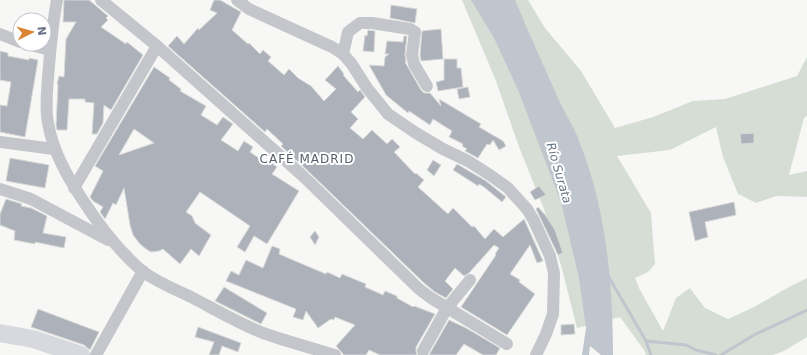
<svg xmlns="http://www.w3.org/2000/svg" width="807" height="355" font-family="'DejaVu Sans',sans-serif">
  <style>
    .green { fill: #d6ddd5 }
    .water { fill: #c0c6ce }
    .lines { fill: none; stroke-linecap: round; stroke-linejoin: round }
    .stream { stroke: #c0c6ce; stroke-width: 3 }
    .building { fill: #acb1ba; stroke: #d9dad8; fill-rule: evenodd }
    .minor { stroke: #c4c6cb; stroke-width: 12 }
    .highway { stroke: #d8d9df; stroke-width: 18 }
    .labels { text-anchor: middle; dominant-baseline: central; stroke-width: 4; stroke-linejoin: round; paint-order: stroke }
    .neighbourhood-label { font-size: 12px; letter-spacing: 1px; fill: #565c6a; stroke: #fff }
    .water-label { font-size: 12px; font-style: italic; fill: #697887; stroke: #fff }
  </style>
  <rect width="100%" height="100%" fill="#f7f8f5"/>
  <polygon class="green" points="462,0 528,0 545,28 581,71 615,128 653,117 693,101 725,99 797,76 807,57 807,116 804,118 789,175 807,171 807,197 776,196 756,203 738,194 723,157 716,127 670,150 617,156 651,213 655,264 648,272 635,278 639,288 663,331 676,298 690,288 705,308 728,319 754,307 789,287 807,278 807,337 784,351 773,355 646,355 644,350 620,317 577,328 562,269 544,209 519,147 496,81"/>
  <path class="water" d="M471,0H515C529,33 544,67 559,100C565,114 574,126 579,141C606,207 613,284 613,355H601L590,346L589,355H582L586,328L579,278L561,202L518,90L494,38Z"/>
  <g class="lines">
    <g class="stream">
      <polyline points="607,274 646,341 651,355"/>
      <polyline points="646,341 686,345 696,350 716,355"/>
      <polyline points="721,355 754,335 807,310"/>
    </g>
  </g>
  <g class="building">
    <polygon points="64,0 89,0 108,16 106,18 108,20 101,27 126,44 127,42 143,55 111,110 104,105 103,123 97,134 92,134 94,103 85,102 85,99 69,99 67,130 57,130 56,125 58,85 57,84 59,76 64,77 66,39 76,22 63,22"/>
    <polygon points="214,0 220,0 241,12 232,30 248,44 249,43 260,54 263,50 271,57 268,61 284,75 289,69 298,78 311,86 324,101 336,89 325,80 338,66 344,74 343,75 358,92 360,90 365,97 351,112 358,119 350,128 363,139 372,130 387,144 392,139 400,147 394,152 415,174 416,173 424,180 418,187 448,214 453,208 472,227 474,226 485,239 494,229 503,237 524,219 543,261 537,263 530,245 510,274 520,280 519,282 535,294 507,335 461,307 496,255 495,254 499,248 494,245 469,273 464,276 455,268 445,281 453,289 446,298 435,292 424,283 308,171 281,146 283,144 267,129 265,132 168,46 177,36 184,44 198,28 199,30 217,13 210,10"/>
    <polygon points="391,5 417,9 415,23 390,18"/>
    <polygon points="441,29 443,59 421,61 420,55 422,31"/>
    <polygon points="368,30 375,31 374,52 363,51 365,35 367,36"/>
    <polygon points="404,36 407,36 405,54 406,62 405,62 421,90 424,93 430,93 441,106 439,99 481,124 479,127 503,141 506,146 499,150 493,140 490,145 487,144 478,158 465,151 467,149 462,146 463,144 449,137 452,131 433,119 430,125 409,111 408,113 386,95 369,65 384,66 385,57 389,54 385,54 387,41 403,42"/>
    <polygon points="0,51 8,53 8,56 29,60 29,58 38,60 25,137 0,132 0,105 7,106 11,82 0,80"/>
    <polygon points="444,59 457,59 457,68 461,68 463,87 438,91 436,82 444,80"/>
    <path d="M154,67L170,78L169,80L181,89L180,91L206,106L201,115L217,125L223,117L233,124L221,140L238,151L244,141L253,147L250,152L266,163L268,160L277,167L272,174L299,191L267,244L254,236L245,252L237,247L250,226L200,192L186,212L192,216L195,223L211,235L199,256L191,249L180,264L163,249L159,251L151,252L146,249L140,244L133,235L130,225L124,188L116,205L113,203L105,219L100,212L103,207L93,201L90,197L103,171L95,166ZM134,129L154,143L119,155Z"/>
    <polygon points="468,87 470,97 459,99 457,89"/>
    <polygon points="754,133 754,143 741,144 740,134"/>
    <polygon points="10,158 49,165 45,188 6,181"/>
    <polygon points="433,160 441,165 434,176 427,170"/>
    <polygon points="457,164 486,181 506,197 502,202 484,187 479,184 478,186 453,170"/>
    <polygon points="539,186 546,195 535,200 530,192"/>
    <polygon points="6,199 22,204 21,206 31,208 47,216 43,233 66,237 64,248 35,242 35,244 14,240 15,231 0,225 0,214"/>
    <polygon points="734,202 736,215 705,222 708,237 695,241 689,212"/>
    <polygon points="538,207 546,216 555,230 563,253 558,255 536,209"/>
    <polygon points="315,231 319,237 315,245 310,237"/>
    <polygon points="272,246 280,249 279,254 307,266 326,274 327,272 340,278 342,274 366,284 365,287 383,295 385,291 397,296 397,298 413,307 414,306 435,314 416,347 416,352 417,355 380,355 369,350 366,355 344,355 336,346 355,325 335,317 334,320 331,319 318,328 306,311 303,320 293,317 296,309 226,281 231,271 239,275 246,260 263,268"/>
    <polygon points="224,287 267,313 261,324 215,301"/>
    <polygon points="38,309 99,332 90,350 84,345 31,327"/>
    <polygon points="449,320 466,328 500,348 496,355 483,355 464,344 456,355 429,355"/>
    <polygon points="574,324 575,334 561,335 561,325"/>
    <polygon points="198,327 241,343 238,352 222,346 219,355 209,355 214,342 195,337"/>
  </g>
  <g class="lines">
    <g class="minor">
      <path d="M57,0C52,26 50,52 48,78C47,93 45,109 48,123C53,152 68,178 84,202C101,228 119,251 142,271C158,283 175,289 193,298C216,310 238,323 263,333C286,341 311,348 335,355"/>
      <polyline points="101,0 157,46 303,176 419,289 431,298 507,344"/>
      <polyline points="237,0 249,9 332,47 343,54 351,63 367,88 388,114 416,133 443,149 468,161 490,175 508,188 527,209 534,221 550,256 554,273 553,314 546,334 536,355"/>
      <polyline points="0,34 20,42"/>
      <polyline points="27,44 50,50"/>
      <polyline points="343,54 348,32 360,23 372,23 410,29 415,32 412,55 414,64 427,86"/>
      <polyline points="0,142 54,149"/>
      <polyline points="74,188 157,46"/>
      <polyline points="0,189 31,199 108,240"/>
      <polyline points="423,351 447,308 470,280"/>
      <polyline points="96,355 143,271"/>
    </g>
    <polyline class="highway" points="0,333 33,339 81,355"/>
  </g>
  <g class="labels">
    <g class="neighbourhood-label">
      <text x="307" y="159">CAFÉ MADRID</text>
    </g>
    <g class="water-label">
      <text transform="translate(559 173) rotate(74)">Río Surata</text>
    </g>
  </g>
  <g transform="translate(32 32) rotate(84)"><circle r="19" fill="#ffffff" stroke="#c3c6ce"/>
  <path d="M0-3L7 15L0 10L-7 15Z" fill="#da8533"/>
  <text y="-6" font-size="11" font-weight="bold" text-anchor="middle" fill="#687185">N</text>
  </g>
</svg>
